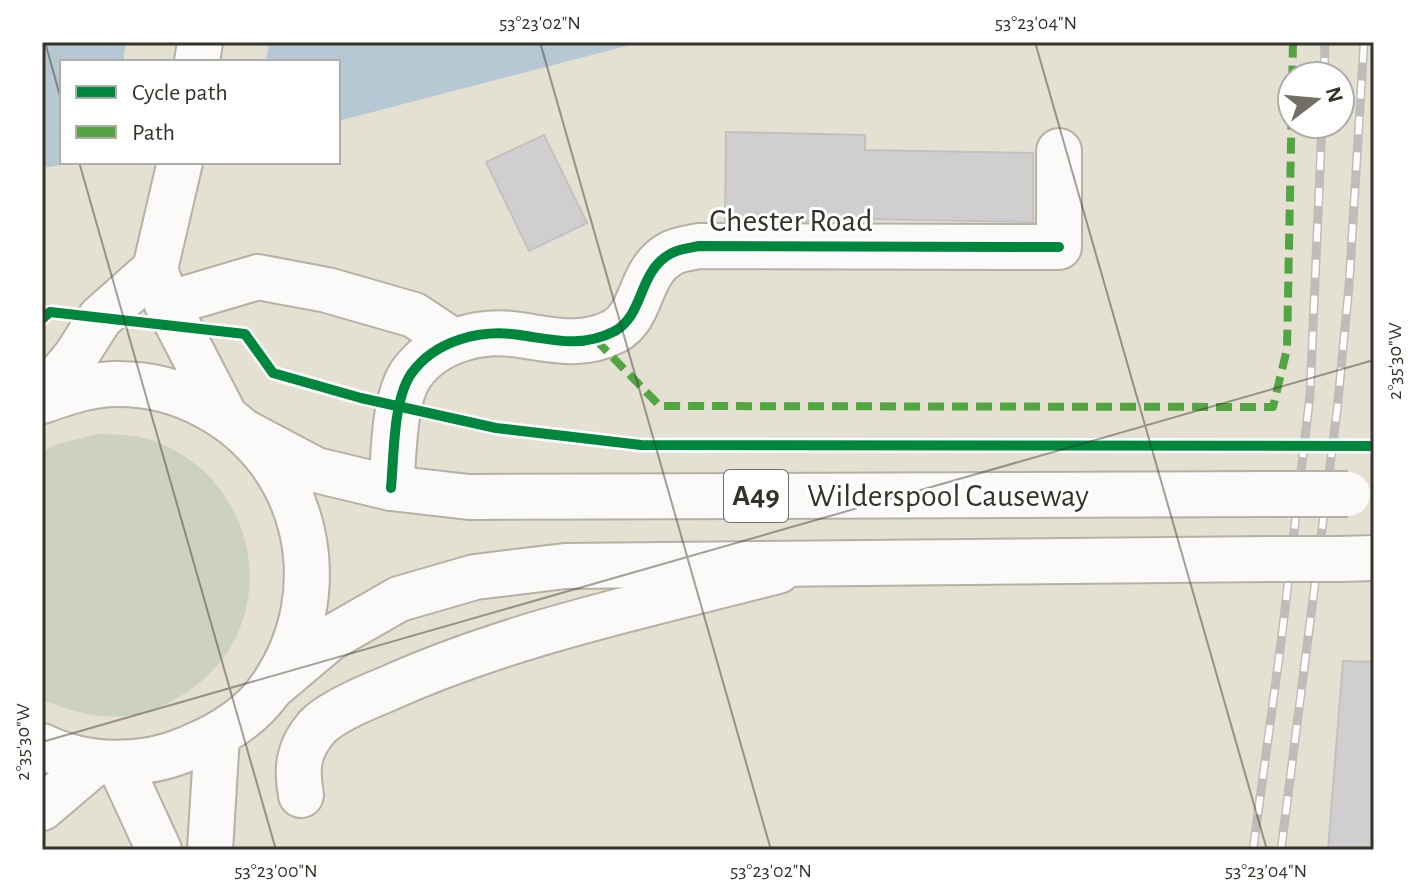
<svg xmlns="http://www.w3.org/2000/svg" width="1416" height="892" font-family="'Alegreya Sans',sans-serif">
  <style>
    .green { fill: #cdd2bf }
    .water { fill: #b5c8d4 }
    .pier { fill: #e4e0d2 }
    .building { fill: #d1cecf; stroke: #c3c1c0; stroke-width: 2 }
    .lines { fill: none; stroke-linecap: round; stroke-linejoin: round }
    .minor-casing { stroke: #b4b1a6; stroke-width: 48 }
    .highway-casing { stroke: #b4b1a6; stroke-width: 48 }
    .minor { stroke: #fbfaf8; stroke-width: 44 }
    .highway { stroke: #fbfaf8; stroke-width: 44 }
    .rail-casing { stroke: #bebdb9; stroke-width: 9 }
    .rail { stroke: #fff; stroke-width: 6; stroke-dasharray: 18; stroke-linecap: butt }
    .highway-bridge-casing { stroke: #b4b1a6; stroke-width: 48; stroke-linecap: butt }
    .highway-bridge { stroke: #fbfaf8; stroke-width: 44 }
    .quiet { stroke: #53a542; stroke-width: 8; stroke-dasharray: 16 8; stroke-linecap: butt }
    .cycleway-casing { stroke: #fff; stroke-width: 15 }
    .cycleway { stroke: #00873e; stroke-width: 10 }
    .ticks { fill: none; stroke: #353329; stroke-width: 2; stroke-opacity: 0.45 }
    .labels { text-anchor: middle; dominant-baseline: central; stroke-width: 6; stroke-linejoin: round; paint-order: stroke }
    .shield { fill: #fff; stroke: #727069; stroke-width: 2 }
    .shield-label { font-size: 30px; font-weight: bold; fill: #353329 }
    .street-label { font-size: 32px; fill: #353329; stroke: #fff }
    .neatline { fill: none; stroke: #353329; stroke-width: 3 }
    .ticks-label { font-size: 20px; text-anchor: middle; fill: #353329 }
  </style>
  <rect width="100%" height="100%" fill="#e4e0d2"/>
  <path class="green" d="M98,434C112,435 127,434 140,437C161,441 183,454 199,467C270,529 267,640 187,692C169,704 147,714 125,716C95,719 69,710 42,700V452L54,445Z"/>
  <polygon class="water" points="42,42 642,42 338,121 338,62 62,62 62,162 80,162 42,168"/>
  <polygon class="pier" points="126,42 269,42 266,62 123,62"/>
  <g class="building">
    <polygon points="726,132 865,135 865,150 1033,153 1033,222 864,219 864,221 725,221"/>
    <polygon points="544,135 587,223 529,251 486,162"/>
    <polygon points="1343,661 1374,662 1374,850 1328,850"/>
  </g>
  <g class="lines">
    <defs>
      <g id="minor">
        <polyline points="197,62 200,42"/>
        <polyline points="180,162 155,269 167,304 225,416"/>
        <polyline points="167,304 258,277 327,290 414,315 453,341"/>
        <polyline points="42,397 76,356 100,318 155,269"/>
        <path d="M391,488C394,456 393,401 411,374C435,340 481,329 520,335C554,340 582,348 615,331C644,315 638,272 670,254C678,249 690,248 699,246L1059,247V151"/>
        <polyline points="119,763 159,850"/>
        <path d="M301,795C296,768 298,749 317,727C331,712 367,697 387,689C511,633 647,605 778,571"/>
        <polyline points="210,850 217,736"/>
      </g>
      <g id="highway">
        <path d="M42,401C65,393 88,385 113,384C145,383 178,391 206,406C310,461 337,593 271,688C251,717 221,735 189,748C144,768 86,768 42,746"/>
        <polyline points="246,433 316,470 391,488 469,497 1278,494"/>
        <polyline points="1340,559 1374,558"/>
        <polyline points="271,688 329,639 399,599 475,577 565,566 1271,559"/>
        <polyline points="42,808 96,762"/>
      </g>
    </defs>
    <use href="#minor" class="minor-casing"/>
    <use href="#highway" class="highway-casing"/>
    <use href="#minor" class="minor"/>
    <use href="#highway" class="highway"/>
    <defs>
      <g id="rail">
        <polyline points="1324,76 1325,42"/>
        <polyline points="1253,850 1281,643 1310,395 1322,124"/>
        <polyline points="1281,850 1337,411 1349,286 1364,42"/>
      </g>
    </defs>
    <use href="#rail" class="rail-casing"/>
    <use href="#rail" class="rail"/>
    <defs>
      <g id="highway-bridge">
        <polyline points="1278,494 1348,494"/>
        <polyline points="1271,559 1340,559"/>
      </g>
    </defs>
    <use href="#highway-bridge" class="highway-bridge-casing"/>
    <use href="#highway-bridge" class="highway-bridge"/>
    <polyline class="quiet" points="596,340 660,406 1273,407 1287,349 1293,42"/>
    <defs>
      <g id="cycleway">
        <polyline points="42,319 50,312 245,334 273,373 361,398 496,428 641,445 1374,446"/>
        <path d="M391,488C394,456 393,401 411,374C435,340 481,329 520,335C554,340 582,348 615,331C644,315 638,272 670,254C678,249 690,248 699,246L1059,247"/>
      </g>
    </defs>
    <use href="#cycleway" class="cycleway-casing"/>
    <use href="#cycleway" class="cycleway"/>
  </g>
  <path class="ticks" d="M45,42L62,103M540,42L771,850M1035,42L1267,850M79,162L276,850M42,742L1374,360"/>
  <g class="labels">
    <rect class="shield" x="724" y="470" width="64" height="52" rx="6"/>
    <g class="shield-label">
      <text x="756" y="496">A49</text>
    </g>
    <g class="street-label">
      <text x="791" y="221">Chester Road</text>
      <text x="948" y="496">Wilderspool Causeway</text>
    </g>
  </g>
  <rect width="1416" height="892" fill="none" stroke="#ffffff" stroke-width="88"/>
  <rect x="60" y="60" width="280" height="104" fill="#ffffff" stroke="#aeada9" stroke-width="2"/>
  <rect x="76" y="86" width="40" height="12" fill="#00873e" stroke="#aeada9" stroke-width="2"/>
  <text x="132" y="100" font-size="24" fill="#353329">Cycle path</text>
  <rect x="76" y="126" width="40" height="12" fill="#53a542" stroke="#aeada9" stroke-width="2"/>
  <text x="132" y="140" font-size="24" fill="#353329">Path</text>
  <g transform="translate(1316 100) rotate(74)"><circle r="38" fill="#ffffff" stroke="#aeada9" stroke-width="2"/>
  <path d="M0-6L14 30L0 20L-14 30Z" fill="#727064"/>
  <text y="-12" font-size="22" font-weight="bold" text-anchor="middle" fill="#353329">N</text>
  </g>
  <rect x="44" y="44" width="1328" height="804" class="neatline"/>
  <g class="ticks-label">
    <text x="540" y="29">53°23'02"N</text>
    <text x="1036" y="29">53°23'04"N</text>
    <text transform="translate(1394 361) rotate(-90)" y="7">2°35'30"W</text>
    <text transform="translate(22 742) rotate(-90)" y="7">2°35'30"W</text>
    <text x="276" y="877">53°23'00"N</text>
    <text x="771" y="877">53°23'02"N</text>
    <text x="1266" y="877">53°23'04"N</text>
  </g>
</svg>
